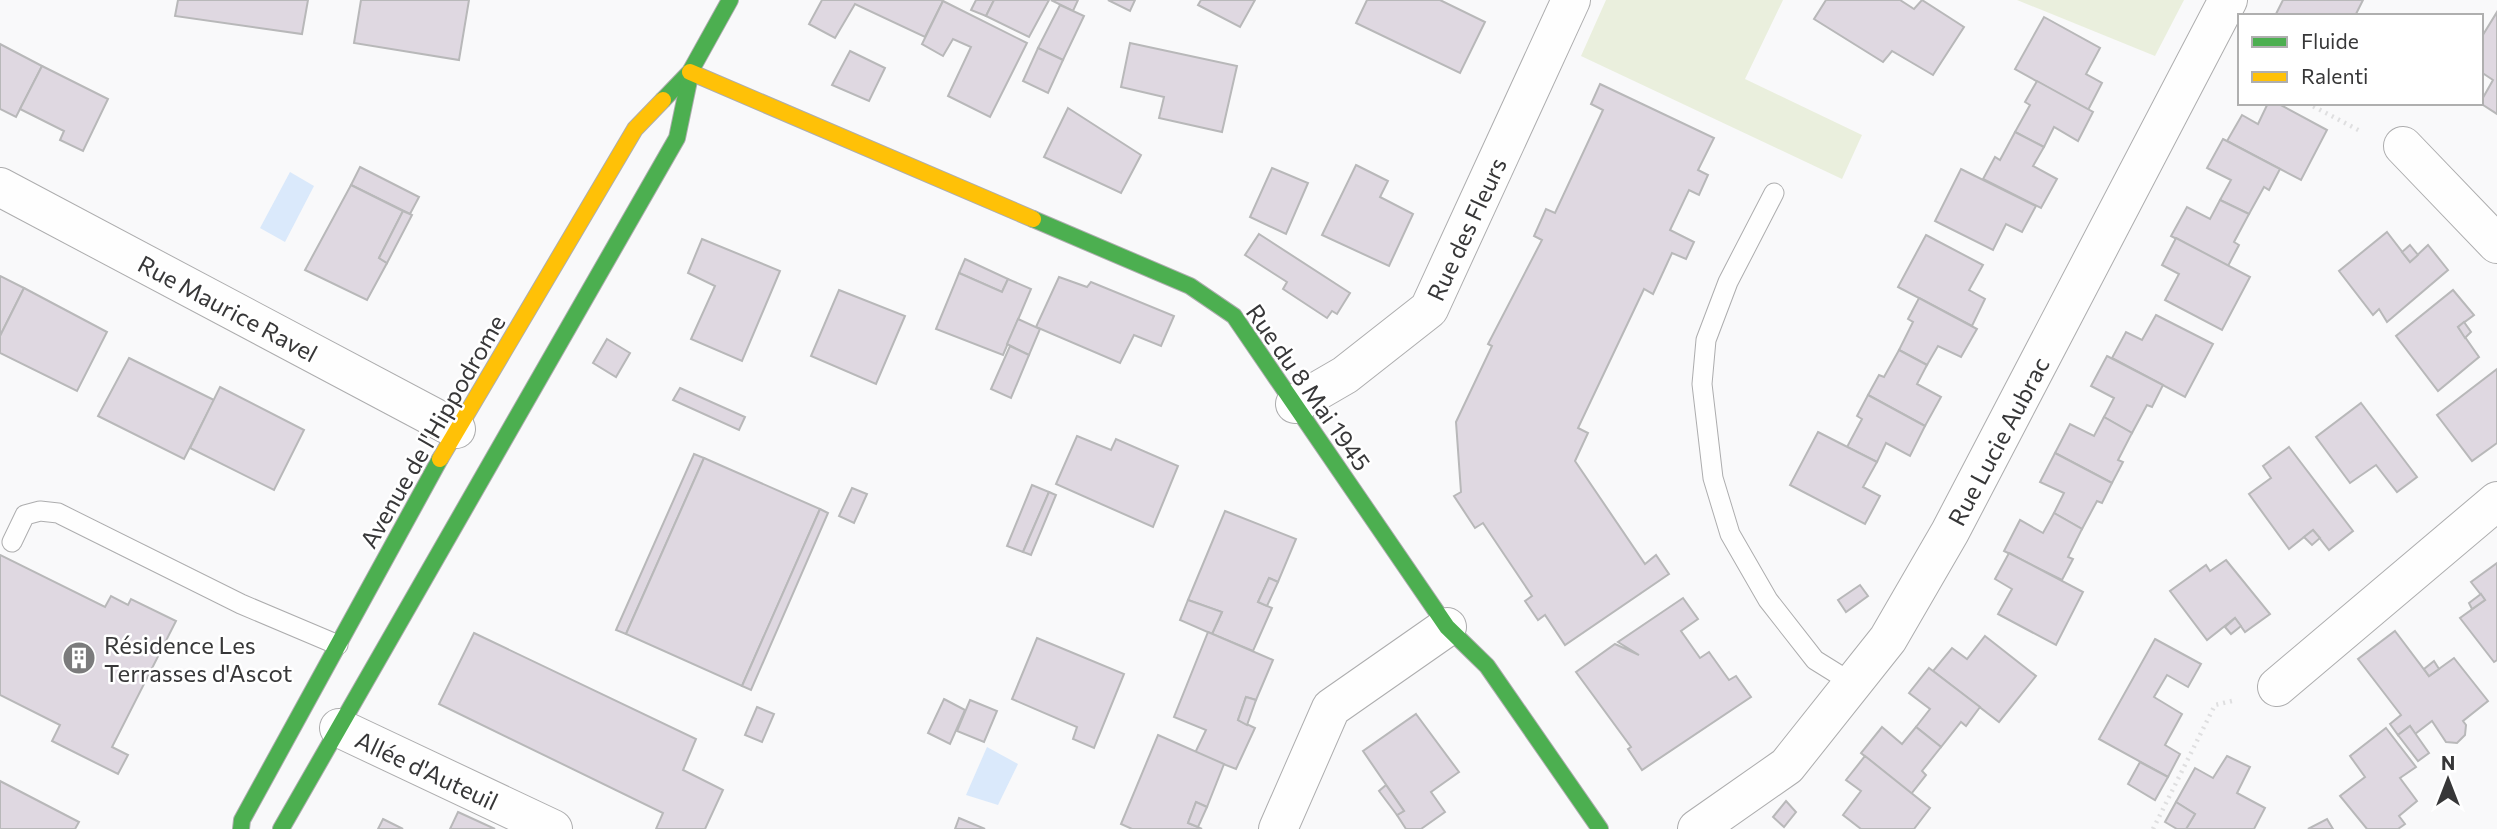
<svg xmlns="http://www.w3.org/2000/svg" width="2497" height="829" font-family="Commissioner,sans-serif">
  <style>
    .green { fill: #eaefdd }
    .water { fill: #dae9fb }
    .building { fill: #dfd8e1; stroke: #b8b8b9; stroke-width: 2 }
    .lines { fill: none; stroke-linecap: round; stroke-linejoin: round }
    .lane-casing { stroke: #adadae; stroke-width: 21 }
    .street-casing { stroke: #adadae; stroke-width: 40 }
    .fast-casing { stroke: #adadae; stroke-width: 18 }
    .slow-casing { stroke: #adadae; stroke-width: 18 }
    .path { stroke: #dfdfe0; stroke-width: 4.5; stroke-dasharray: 2 5; stroke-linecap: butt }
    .lane { stroke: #fefefe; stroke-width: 19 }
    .street { stroke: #fefefe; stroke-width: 38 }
    .fast { stroke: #4caf50; stroke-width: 16 }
    .slow { stroke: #ffc107; stroke-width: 16 }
    .labels { text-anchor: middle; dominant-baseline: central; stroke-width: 5; stroke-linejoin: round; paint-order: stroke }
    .street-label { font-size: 24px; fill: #373738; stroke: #fff }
    .poi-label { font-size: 24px; fill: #373738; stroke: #fff; text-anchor: start }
  </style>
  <rect width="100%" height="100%" fill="#f9f9fa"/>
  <g class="green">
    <polygon points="1606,0 1783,0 1745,79 1862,135 1842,179 1581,56"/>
    <polygon points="2017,0 2184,0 2155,56"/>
  </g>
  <g class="water">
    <polygon points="290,172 314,186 285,242 260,228"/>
    <polygon points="987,747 1018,764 998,805 966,795"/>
  </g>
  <g class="building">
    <polygon points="178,0 308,0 302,34 175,16"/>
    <polygon points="361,0 469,0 459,60 354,43"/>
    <polygon points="822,0 941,0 943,1 925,37 855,4 835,38 809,24"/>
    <polygon points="976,0 994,0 986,16 971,10"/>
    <polygon points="994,0 1049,0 1029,37 986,16"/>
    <polygon points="1051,0 1078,0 1073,11"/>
    <polygon points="1108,0 1135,0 1130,11"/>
    <polygon points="1201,0 1255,0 1240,27 1198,5"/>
    <polygon points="1367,0 1440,0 1485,22 1460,73 1356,23"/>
    <polygon points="1826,0 1900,0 1914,9 1922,0 1964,27 1933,75 1892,51 1883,62 1814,19"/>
    <polygon points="2283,0 2363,0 2355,16 2279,16 2276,14"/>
    <polygon points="943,1 1027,43 990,117 948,96 971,47 953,39 943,56 922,44"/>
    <polygon points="1060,5 1084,16 1063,60 1038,48"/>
    <polygon points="2497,12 2497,114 2480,103 2493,80 2481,72 2481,38"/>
    <polygon points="2044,17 2100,48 2086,74 2102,83 2088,110 2015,69"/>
    <polygon points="1130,43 1237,66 1222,132 1159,118 1164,97 1121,87"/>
    <polygon points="0,44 42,66 16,117 0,109"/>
    <polygon points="1038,48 1063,60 1048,93 1023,81"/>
    <polygon points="850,51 885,68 869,101 832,85"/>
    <polygon points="42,66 108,99 83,151 60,140 64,131 20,109"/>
    <polygon points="2037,81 2093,112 2078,141 2054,127 2044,147 2015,132 2030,105 2025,102"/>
    <polygon points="1600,84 1714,138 1698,170 1708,175 1699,195 1689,190 1670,230 1694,242 1686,259 1672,253 1653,294 1644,289 1578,428 1588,433 1575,461 1645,564 1656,555 1669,574 1565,645 1545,615 1538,620 1525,601 1532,596 1483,523 1475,528 1454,496 1461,492 1456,422 1492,346 1488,344 1542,240 1534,236 1546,209 1555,213 1603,110 1591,104"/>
    <polygon points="2268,103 2277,103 2327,130 2301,180 2227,141 2242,115 2258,124"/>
    <polygon points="1068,108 1141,155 1121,193 1044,157"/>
    <polygon points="2015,132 2044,147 2033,166 2057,179 2041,208 1983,179 1995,157 2000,160"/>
    <polygon points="2223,139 2280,169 2269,190 2264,187 2249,214 2220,200 2231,180 2207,168"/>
    <polygon points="1356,165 1388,181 1380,197 1413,214 1389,266 1322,235"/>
    <polygon points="360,167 419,197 410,214 351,185"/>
    <polygon points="1272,168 1308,183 1286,234 1250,217"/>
    <polygon points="1961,169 2036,206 2022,232 2006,224 1993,250 1935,221"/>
    <polygon points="351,185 403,211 379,258 387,263 367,300 305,270"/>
    <polygon points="2220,200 2249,214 2234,242 2239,245 2228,266 2171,236 2187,207 2210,219"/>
    <polygon points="403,211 412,215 387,263 379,258"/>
    <polygon points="2387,232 2410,262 2428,245 2448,270 2387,322 2379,309 2373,315 2339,271"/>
    <polygon points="1259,234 1350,293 1337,314 1332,311 1327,318 1283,289 1287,282 1245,255"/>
    <polygon points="1926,235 1983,265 1969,290 1985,299 1972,326 1898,287"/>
    <polygon points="2176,238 2250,277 2222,330 2165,300 2179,274 2162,265"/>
    <polygon points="702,239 780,271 742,361 691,339 715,286 688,273"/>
    <polygon points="2410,245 2418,255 2410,262 2402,252"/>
    <polygon points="965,259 1008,279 1002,292 959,273"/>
    <polygon points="959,273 1002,292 1008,279 1031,289 1003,355 936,329"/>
    <polygon points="0,276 24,288 0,336"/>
    <polygon points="1059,277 1087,287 1091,282 1174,316 1161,346 1134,335 1120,363 1036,327"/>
    <polygon points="24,288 107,332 77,391 0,353 0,336"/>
    <polygon points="839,290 905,316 876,384 811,356"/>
    <polygon points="2453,290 2474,315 2458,327 2479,357 2438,391 2396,336"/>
    <polygon points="1919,298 1977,329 1961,357 1938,346 1927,365 1899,350 1913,322 1908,319"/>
    <polygon points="2156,315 2213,344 2185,397 2112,358 2126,332 2142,340"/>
    <polygon points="1018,319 1040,329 1029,355 1007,344"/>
    <polygon points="2464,322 2471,332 2465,338 2458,327"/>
    <polygon points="607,339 630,353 616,377 593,363"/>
    <polygon points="1010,346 1029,355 1011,398 991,389"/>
    <polygon points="1899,350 1927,365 1917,384 1941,397 1925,426 1868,395 1879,375 1884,377"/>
    <polygon points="2107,356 2163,385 2152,407 2147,405 2132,433 2104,417 2114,398 2091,386"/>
    <polygon points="129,358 214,400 184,459 98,416"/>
    <polygon points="2497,369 2497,443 2472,461 2437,415"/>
    <polygon points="220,387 304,430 274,490 190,448"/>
    <polygon points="680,388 745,417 739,430 673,400"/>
    <polygon points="1868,395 1925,426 1910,456 1886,443 1877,462 1847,447 1862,419 1857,416"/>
    <polygon points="2361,403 2417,477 2397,492 2376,465 2350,483 2316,437"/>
    <polygon points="2104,417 2132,433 2118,460 2123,462 2112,483 2055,453 2070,424 2094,436"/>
    <polygon points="1818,432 1877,462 1863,487 1880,496 1865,524 1790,485"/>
    <polygon points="1077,436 1111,450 1116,439 1178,466 1153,527 1056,484"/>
    <polygon points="2289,447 2353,531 2329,550 2313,530 2289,549 2249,494 2271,478 2263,466"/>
    <polygon points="2055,453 2112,483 2102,503 2097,501 2082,529 2054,513 2064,493 2040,482"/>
    <polygon points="694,454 704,458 626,634 616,630"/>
    <polygon points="704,458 820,509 742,686 626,634"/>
    <polygon points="1032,485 1049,492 1023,552 1007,546"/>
    <polygon points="852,488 867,494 854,523 839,516"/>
    <polygon points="1049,492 1056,495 1031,555 1023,552"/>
    <polygon points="820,509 828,513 751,690 742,686"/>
    <polygon points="1225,511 1296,539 1278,582 1269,578 1258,602 1272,608 1253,651 1212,634 1222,612 1188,600"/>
    <polygon points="2054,513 2082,529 2068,557 2073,559 2062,580 2004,551 2020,520 2043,533"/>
    <polygon points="2313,530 2320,538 2312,545 2304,537"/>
    <polygon points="2009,553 2083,592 2056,645 1998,614 2012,589 1995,579"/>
    <polygon points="0,555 105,607 111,596 128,605 131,599 176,621 112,747 128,755 118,774 52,741 60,725 0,695"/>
    <polygon points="2226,560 2270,614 2245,632 2235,618 2207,640 2170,591 2206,565 2210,571"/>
    <polygon points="2497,563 2497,660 2494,662 2460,618 2485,600 2471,582"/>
    <polygon points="1269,578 1278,582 1267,606 1258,602"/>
    <polygon points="1860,585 1868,596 1846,612 1838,600"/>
    <polygon points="2481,594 2485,600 2472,609 2469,603"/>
    <polygon points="1683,598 1698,619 1681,631 1700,658 1709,652 1729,680 1736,676 1751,697 1642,770 1628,749 1631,747 1576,672 1615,644 1639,655 1618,642"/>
    <polygon points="1188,600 1222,612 1212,634 1180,620"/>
    <polygon points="2235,618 2241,626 2231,634 2225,627"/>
    <polygon points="2395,631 2429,676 2454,658 2488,701 2463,721 2466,725 2465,735 2457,743 2446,742 2432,721 2415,734 2410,726 2398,735 2390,724 2401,715 2358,659"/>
    <polygon points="1208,632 1273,660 1256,700 1246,697 1238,720 1255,728 1236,769 1195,753 1206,730 1174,717"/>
    <polygon points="474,633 696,739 683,770 723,790 705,829 656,829 663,813 439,704"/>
    <polygon points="1985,636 2036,676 1999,722 1933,671 1952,648 1967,659"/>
    <polygon points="1037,638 1124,674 1094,748 1073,739 1077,727 1012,699"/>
    <polygon points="2155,639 2201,664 2188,687 2167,675 2154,697 2182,714 2165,745 2180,754 2168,777 2099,739"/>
    <polygon points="2434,661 2439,669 2429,676 2424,669"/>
    <polygon points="1929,668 1980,707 1966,726 1961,722 1941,747 1916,727 1930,709 1909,693"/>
    <polygon points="1246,697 1256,700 1247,725 1238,720"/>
    <polygon points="944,699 965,710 950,744 928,733"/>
    <polygon points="970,700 997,711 984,742 957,731"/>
    <polygon points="757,707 774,714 762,742 745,735"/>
    <polygon points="1416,714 1459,772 1431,792 1445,812 1421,829 1406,829 1397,815 1404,811 1363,751"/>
    <polygon points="2410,726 2429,753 2418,761 2398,735"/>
    <polygon points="1882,727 1902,744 1916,727 1941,747 1922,771 1926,775 1911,794 1861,753"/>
    <polygon points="2386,728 2416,767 2400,778 2417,801 2399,816 2405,824 2398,829 2367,829 2340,796 2365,777 2350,756"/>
    <polygon points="1158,735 1224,764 1207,807 1196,802 1188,823 1202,829 1132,829 1121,824"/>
    <polygon points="1865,756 1930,808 1914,829 1861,829 1843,815 1861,791 1846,780"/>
    <polygon points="2227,756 2250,767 2237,793 2265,808 2254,829 2186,829 2195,814 2176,802 2195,768 2213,778"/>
    <polygon points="2140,762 2168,777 2155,800 2128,784"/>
    <polygon points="0,781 79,822 75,829 0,829"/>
    <polygon points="1386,785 1404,811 1397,815 1379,791"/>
    <polygon points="1786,801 1796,812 1784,827 1773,817"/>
    <polygon points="1196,802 1207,807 1198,827 1188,823"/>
    <polygon points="2176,802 2195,814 2186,829 2177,829 2165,822"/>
    <polygon points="458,812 495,829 450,829"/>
    <polygon points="959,818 985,829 955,829"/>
    <polygon points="383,819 403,829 378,829"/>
    <polygon points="2327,819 2333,829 2308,829"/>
  </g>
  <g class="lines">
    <defs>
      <g id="lane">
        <polyline points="1774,193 1728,282 1706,340 1702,384 1713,478 1730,534 1768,600 1815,660 1852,683"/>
        <polyline points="12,542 25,515 40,511 58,513 241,604 338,645"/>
      </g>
      <g id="street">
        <polyline points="2403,146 2497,244"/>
        <polyline points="0,187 456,429"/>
        <polyline points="1295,404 1345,375 1429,309 1571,0"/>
        <polyline points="2277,687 2497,501"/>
        <polyline points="339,728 553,829"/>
        <polyline points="1278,829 1331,708 1447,627"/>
        <polyline points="1697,829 1787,766 1888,639 1950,532 2228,0"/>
      </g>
      <g id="fast">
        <polyline points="663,100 690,72 730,0"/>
        <polyline points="1033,219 1190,286 1234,316 1447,627 1487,666 1600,829"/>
        <polyline points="241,829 242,820 440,459"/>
        <polyline points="281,829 677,138 691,71"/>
      </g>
      <g id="slow">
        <polyline points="690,72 1033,219"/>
        <polyline points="440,459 635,129 663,100"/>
      </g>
    </defs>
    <use href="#lane" class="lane-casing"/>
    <use href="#street" class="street-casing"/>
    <use href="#fast" class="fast-casing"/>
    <use href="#slow" class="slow-casing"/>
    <g class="path">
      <polyline points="2307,103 2362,132"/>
      <polyline points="2153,829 2215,705 2236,700"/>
    </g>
    <use href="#lane" class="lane"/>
    <use href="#street" class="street"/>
    <use href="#fast" class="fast"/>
    <use href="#slow" class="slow"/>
  </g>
  <defs>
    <symbol id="building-disc" viewBox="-11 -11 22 22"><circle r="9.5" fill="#7b7b7c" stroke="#fff"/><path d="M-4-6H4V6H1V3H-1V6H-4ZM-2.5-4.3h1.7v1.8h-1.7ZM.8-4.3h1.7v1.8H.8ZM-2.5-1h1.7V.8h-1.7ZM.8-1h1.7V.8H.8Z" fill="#fff"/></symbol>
  </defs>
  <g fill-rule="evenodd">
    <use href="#building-disc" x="60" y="639" width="38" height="38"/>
  </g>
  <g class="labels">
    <g class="street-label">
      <text transform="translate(1466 229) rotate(-65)">Rue des Fleurs</text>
      <text transform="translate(228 308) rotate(28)">Rue Maurice Ravel</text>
      <text transform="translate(1309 387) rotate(55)">Rue du 8 Mai 1945</text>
      <text transform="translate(432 431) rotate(-60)">Avenue de l'Hippodrome</text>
      <text transform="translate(1998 441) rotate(-62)">Rue Lucie Aubrac</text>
      <text transform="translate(427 770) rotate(25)">Allée d'Auteuil</text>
    </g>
    <g class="poi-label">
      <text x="104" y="644">Résidence Les<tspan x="104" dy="28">Terrasses d'Ascot</tspan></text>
    </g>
  </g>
  <rect x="2238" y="14" width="245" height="91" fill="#ffffff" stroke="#afafaf" stroke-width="2"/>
  <rect x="2252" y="37" width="35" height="10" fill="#4caf50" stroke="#afafaf" stroke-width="2"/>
  <text x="2301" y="49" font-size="21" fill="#373738">Fluide</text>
  <rect x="2252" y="72" width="35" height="10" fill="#ffc107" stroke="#afafaf" stroke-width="2"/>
  <text x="2301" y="84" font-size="21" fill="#373738">Ralenti</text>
  <g transform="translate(2448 780)" stroke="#ffffff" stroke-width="5" paint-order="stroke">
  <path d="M0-5L12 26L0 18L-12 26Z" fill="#373738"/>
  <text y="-10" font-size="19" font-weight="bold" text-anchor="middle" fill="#373738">N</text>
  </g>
</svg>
